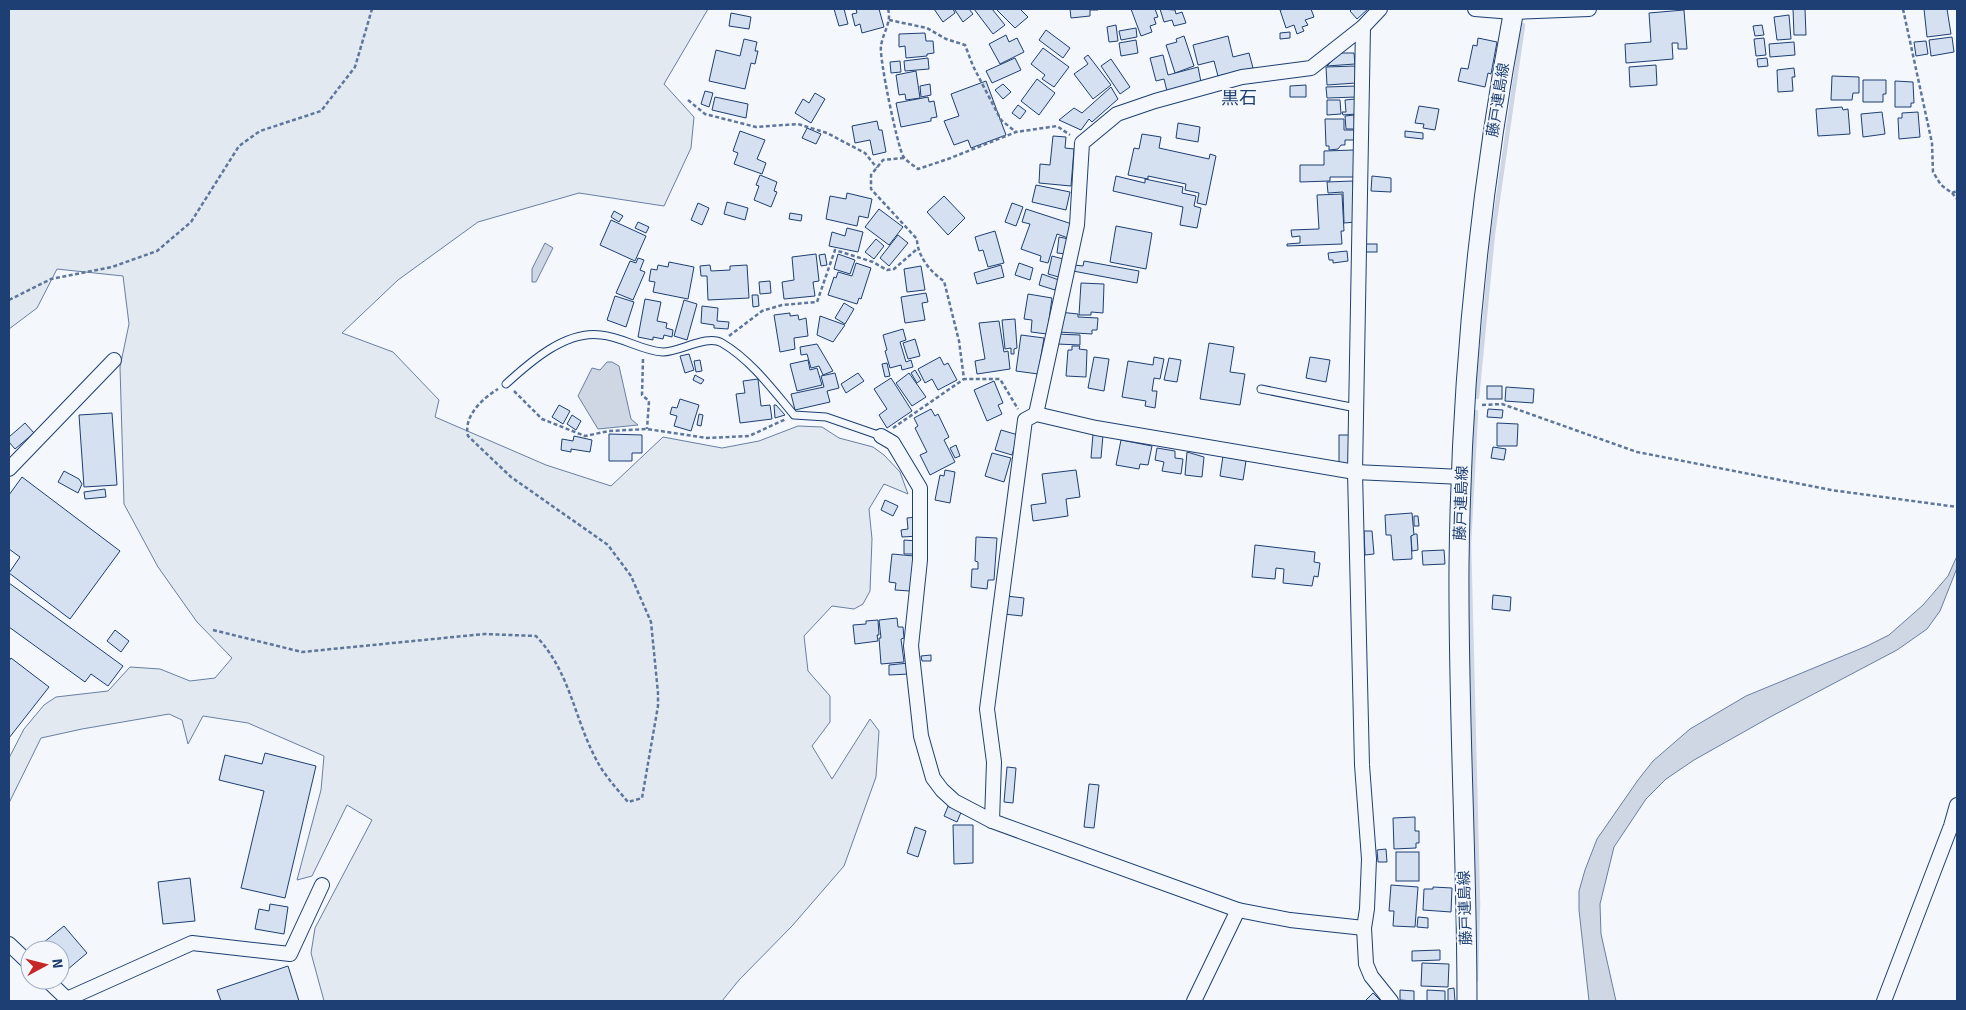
<svg xmlns="http://www.w3.org/2000/svg" width="1966" height="1010" font-family="Signika,'Noto Sans JP',sans-serif">
  <style>
    .green { fill: #e3e9f0; stroke: #687fa3 }
    .water { fill: #cfd7e4; stroke: #687fa3 }
    .lines { fill: none; stroke-linecap: round; stroke-linejoin: round }
    .stream { stroke: #cfd7e4; stroke-width: 4.5 }
    .building { fill: #d5e0f0; stroke: #1d3f73 }
    .service-casing { stroke: #1d3f73; stroke-width: 9 }
    .minor-casing { stroke: #1d3f73; stroke-width: 16 }
    .secondary-casing { stroke: #1d3f73; stroke-width: 21 }
    .path { stroke: #5e769c; stroke-width: 2.5; stroke-dasharray: 4 2.5; stroke-linecap: butt }
    .service { stroke: #f4f7fb; stroke-width: 7 }
    .minor { stroke: #f4f7fb; stroke-width: 14 }
    .secondary { stroke: #f4f7fb; stroke-width: 19 }
    .labels { text-anchor: middle; dominant-baseline: central; stroke-width: 4; stroke-linejoin: round; paint-order: stroke }
    .street-label { font-size: 15px; fill: #1d3f73; stroke: #f4f7fb }
    .quarter-label { font-size: 18px; fill: #1d3f73; stroke: #f4f7fb }
  </style>
  <rect width="100%" height="100%" fill="#f4f7fb"/>
  <polygon class="green" points="9,9 708,9 664,84 694,117 691,148 664,206 579,193 478,222 398,280 342,333 393,352 439,400 435,417 546,465 611,486 663,437 722,448 759,441 798,426 822,427 839,438 873,447 884,455 900,472 908,494 884,484 869,509 872,539 870,591 863,604 854,609 832,606 804,636 808,671 830,696 830,722 812,746 832,779 870,719 879,731 876,777 844,866 792,926 739,980 722,1001 324,1001 311,953 315,928 372,820 347,805 312,876 297,880 321,790 324,756 248,723 203,716 188,744 182,720 169,714 82,729 41,738 9,803 9,758 24,729 44,705 56,697 108,691 130,667 160,669 190,681 215,678 232,658 197,622 158,567 124,504 120,367 129,324 123,276 57,269 37,308 9,329"/>
  <g class="water">
    <polygon points="545,243 553,248 536,282 532,282 532,269"/>
    <polygon points="607,362 612,362 619,366 631,419 638,425 598,429 578,396 592,368 600,370"/>
    <polygon points="1957,556 1957,568 1940,611 1927,629 1897,650 1772,716 1694,760 1666,779 1646,799 1614,847 1600,904 1601,934 1616,1001 1589,1001 1579,910 1579,891 1585,870 1597,839 1638,780 1653,761 1690,729 1746,696 1867,646 1889,635 1923,605 1948,576"/>
  </g>
  <g class="lines">
    <g class="stream">
      <polyline points="1477,397 1493,233 1523,25"/>
      <polyline points="1476,980 1478,904 1469,543 1476,412"/>
    </g>
  </g>
  <g class="building">
    <polygon points="834,9 844,9 848,24 839,26"/>
    <polygon points="856,9 879,9 884,27 862,33 860,24 855,26 852,14 857,13"/>
    <polygon points="934,9 953,9 955,13 943,22"/>
    <polygon points="956,9 969,9 973,14 963,22 955,10"/>
    <polygon points="974,9 992,9 1005,25 993,34"/>
    <polygon points="999,9 1020,9 1028,17 1015,28 997,10"/>
    <polygon points="1070,9 1097,9 1098,10 1090,10 1090,16 1071,18"/>
    <polygon points="1131,9 1155,9 1158,17 1154,18 1156,24 1150,26 1152,32 1141,36"/>
    <polygon points="1160,9 1175,10 1176,14 1182,12 1186,23 1174,26 1172,20 1164,22"/>
    <polygon points="1284,9 1311,9 1314,17 1305,20 1308,25 1302,27 1304,31 1297,34 1294,25 1286,28 1280,10"/>
    <polygon points="1352,9 1368,9 1357,19 1350,11"/>
    <polygon points="1793,9 1805,9 1806,35 1794,35"/>
    <polygon points="1924,9 1947,9 1951,34 1927,37"/>
    <polygon points="1684,10 1687,49 1678,49 1678,43 1672,43 1673,59 1626,63 1625,44 1651,42 1649,13"/>
    <polygon points="731,13 751,17 749,29 729,26"/>
    <polygon points="1789,15 1791,39 1777,40 1774,17"/>
    <polygon points="1116,25 1118,41 1109,42 1107,27"/>
    <polygon points="1762,25 1764,35 1755,36 1753,26"/>
    <polygon points="1136,28 1137,37 1121,40 1119,31"/>
    <polygon points="1046,30 1070,48 1063,58 1039,40"/>
    <polygon points="1290,32 1290,38 1280,39 1280,33"/>
    <polygon points="925,33 926,41 933,41 934,53 927,54 927,56 906,58 905,46 899,47 899,34"/>
    <polygon points="1006,35 1009,42 1017,38 1024,52 1000,64 989,44"/>
    <polygon points="1184,36 1194,66 1175,73 1166,45 1177,42 1176,39"/>
    <polygon points="1228,36 1233,57 1249,53 1253,68 1218,76 1214,61 1198,65 1193,45"/>
    <polygon points="1952,37 1954,52 1931,56 1929,40"/>
    <polygon points="1478,38 1497,42 1491,74 1488,73 1485,87 1458,81 1461,68 1468,69 1473,45 1477,46"/>
    <polygon points="1764,38 1766,55 1756,56 1754,39"/>
    <polygon points="744,39 757,42 755,51 758,51 755,64 751,63 745,89 709,81 716,50 740,56"/>
    <polygon points="1136,40 1138,53 1121,56 1119,43"/>
    <polygon points="1926,41 1928,54 1916,56 1914,42"/>
    <polygon points="1794,42 1795,55 1770,57 1769,44"/>
    <polygon points="1043,48 1069,67 1054,87 1042,79 1045,75 1031,64"/>
    <polygon points="1339,53 1354,53 1355,64 1327,66"/>
    <polygon points="1088,55 1111,85 1093,99 1074,74 1088,64 1084,58"/>
    <polygon points="1163,55 1168,75 1198,67 1201,82 1167,91 1164,79 1156,81 1150,58"/>
    <polygon points="928,58 929,69 905,71 904,61"/>
    <polygon points="1015,58 1021,70 992,83 986,71"/>
    <polygon points="1767,58 1768,66 1758,67 1757,59"/>
    <polygon points="1111,59 1130,87 1120,94 1101,66"/>
    <polygon points="900,61 901,72 891,73 890,62"/>
    <polygon points="1656,65 1657,85 1630,87 1629,67"/>
    <polygon points="1355,66 1356,83 1327,85 1326,67"/>
    <polygon points="1794,68 1795,77 1792,77 1793,91 1778,92 1777,70"/>
    <polygon points="916,71 920,98 906,100 905,94 899,95 896,75"/>
    <polygon points="1832,76 1859,77 1859,93 1853,93 1852,100 1831,100"/>
    <polygon points="1037,79 1055,93 1039,115 1021,101"/>
    <polygon points="1863,80 1886,80 1886,94 1883,94 1883,102 1863,102"/>
    <polygon points="986,81 1006,135 971,148 968,140 954,145 944,121 959,116 951,94"/>
    <polygon points="1895,81 1913,82 1914,103 1911,103 1911,107 1895,107"/>
    <polygon points="930,84 931,95 921,97 920,86"/>
    <polygon points="1003,84 1011,92 1003,99 995,90"/>
    <polygon points="1306,85 1306,97 1290,97 1290,86"/>
    <polygon points="1356,86 1357,97 1327,98 1326,87"/>
    <polygon points="1111,87 1118,99 1092,122 1089,119 1081,130 1059,120 1074,108 1082,113"/>
    <polygon points="705,91 713,93 709,107 701,104"/>
    <polygon points="815,93 825,99 811,123 795,113 803,99 809,103"/>
    <polygon points="715,97 748,104 746,118 712,110"/>
    <polygon points="928,97 929,102 934,101 937,117 931,118 931,121 901,127 896,103"/>
    <polygon points="1355,99 1356,114 1343,115 1342,112 1346,112 1345,100"/>
    <polygon points="1327,100 1340,100 1341,114 1327,115"/>
    <polygon points="1018,105 1026,111 1020,119 1012,113"/>
    <polygon points="1419,106 1439,109 1435,130 1423,128 1424,124 1415,123"/>
    <polygon points="1842,107 1843,110 1848,109 1850,134 1818,136 1816,109"/>
    <polygon points="1882,112 1885,134 1863,137 1861,114"/>
    <polygon points="1918,112 1920,137 1899,139 1898,118 1902,118 1902,113"/>
    <polygon points="1354,115 1355,129 1346,129 1345,116"/>
    <polygon points="1325,119 1344,119 1344,130 1354,130 1355,140 1345,140 1345,145 1341,145 1338,149 1329,150 1329,146 1326,146"/>
    <polygon points="877,121 879,130 882,130 886,152 873,155 870,140 855,143 852,126"/>
    <polygon points="1178,123 1200,127 1198,142 1176,138"/>
    <polygon points="807,128 821,134 816,144 802,138"/>
    <polygon points="740,131 765,140 757,159 766,163 762,174 734,164 738,153 733,151"/>
    <polygon points="1405,131 1423,133 1423,139 1405,137"/>
    <polygon points="1142,134 1161,137 1159,148 1209,159 1210,154 1216,156 1206,205 1197,203 1199,193 1185,190 1186,184 1148,176 1148,179 1128,175 1134,148 1139,149"/>
    <polygon points="1053,136 1066,137 1065,148 1074,149 1071,186 1039,183 1040,164 1050,165"/>
    <polygon points="1354,150 1355,177 1330,177 1330,181 1300,182 1300,165 1324,165 1324,151"/>
    <polygon points="760,175 777,182 774,191 777,192 771,207 754,200 759,186 756,185"/>
    <polygon points="1116,176 1145,183 1145,179 1183,187 1182,193 1196,196 1194,206 1201,208 1197,228 1180,225 1183,207 1113,191"/>
    <polygon points="1372,176 1391,178 1391,192 1371,191"/>
    <polygon points="1353,181 1356,222 1344,223 1343,192 1328,193 1327,182"/>
    <polygon points="1036,185 1070,192 1066,210 1032,202"/>
    <polygon points="847,193 872,199 868,218 859,216 857,226 826,219 830,196 846,199"/>
    <polygon points="1342,194 1344,231 1341,231 1342,244 1287,246 1287,244 1300,243 1300,236 1292,237 1291,230 1319,229 1317,195"/>
    <polygon points="944,196 965,218 948,235 927,212"/>
    <polygon points="727,202 748,208 745,220 724,214"/>
    <polygon points="698,203 709,208 702,225 691,220"/>
    <polygon points="1012,203 1023,207 1016,226 1005,222"/>
    <polygon points="879,209 903,227 889,245 865,227"/>
    <polygon points="1026,209 1072,224 1068,238 1057,234 1048,263 1040,261 1041,256 1021,249 1030,224 1022,222"/>
    <polygon points="614,211 623,216 619,222 611,217"/>
    <polygon points="790,213 802,215 801,221 789,219"/>
    <polygon points="611,220 646,236 635,261 600,245"/>
    <polygon points="638,222 649,227 646,233 635,228"/>
    <polygon points="1116,226 1152,233 1146,269 1110,262"/>
    <polygon points="847,228 863,232 858,252 829,246 832,232 845,236"/>
    <polygon points="995,231 1004,263 988,267 983,250 979,251 975,237"/>
    <polygon points="898,235 908,243 889,266 880,258"/>
    <polygon points="1059,237 1069,239 1067,254 1057,253"/>
    <polygon points="876,239 884,246 874,259 865,252"/>
    <rect x="1364" y="244" width="13" height="8"/>
    <polygon points="1347,251 1348,261 1333,263 1333,260 1329,260 1328,253"/>
    <polygon points="816,254 819,281 813,282 815,296 784,299 782,282 794,280 792,257"/>
    <polygon points="825,254 827,265 821,266 819,255"/>
    <polygon points="838,254 855,260 850,274 834,269"/>
    <polygon points="1052,256 1067,260 1062,278 1048,274"/>
    <polygon points="638,258 644,260 640,270 645,272 633,300 616,293 630,261 636,263"/>
    <polygon points="1084,261 1139,271 1137,283 1073,271 1074,265 1083,266"/>
    <polygon points="669,262 694,267 688,299 653,292 655,282 649,281 651,269 657,270 658,265 668,267"/>
    <polygon points="856,263 871,268 861,299 859,298 857,304 828,295 834,277 836,278 838,272 852,276"/>
    <polygon points="1019,263 1033,268 1030,280 1015,275"/>
    <polygon points="710,265 711,271 730,270 730,266 747,265 749,298 708,300 707,276 701,276 700,266"/>
    <polygon points="1001,265 1004,277 977,284 974,273"/>
    <polygon points="921,266 925,290 907,292 904,269"/>
    <polygon points="1042,274 1059,280 1055,290 1039,285"/>
    <polygon points="770,281 771,293 760,294 759,282"/>
    <polygon points="1081,283 1104,284 1103,313 1091,312 1091,315 1079,315"/>
    <polygon points="926,293 928,302 922,303 925,320 905,323 901,297"/>
    <polygon points="1028,294 1052,298 1047,334 1031,332 1032,320 1024,319"/>
    <polygon points="752,295 758,295 759,306 753,307"/>
    <polygon points="615,296 634,302 626,327 607,320"/>
    <polygon points="645,299 661,302 657,321 667,323 666,328 673,330 672,337 664,335 663,339 653,337 653,340 638,337"/>
    <polygon points="684,300 697,304 687,340 674,336"/>
    <polygon points="844,303 854,309 845,324 835,318"/>
    <polygon points="702,306 718,308 717,321 729,322 728,329 714,328 714,325 701,323"/>
    <polygon points="1059,312 1078,314 1078,317 1098,318 1097,330 1092,330 1092,334 1058,332"/>
    <polygon points="790,313 790,316 798,315 799,320 806,318 808,336 794,338 795,349 780,352 774,315"/>
    <polygon points="820,316 845,325 833,342 817,335"/>
    <polygon points="1015,319 1017,348 1014,349 1014,354 1011,354 1011,348 1005,349 1002,320"/>
    <polygon points="999,321 1004,352 1008,351 1010,369 977,374 975,361 985,359 979,323"/>
    <polygon points="903,329 906,340 900,342 906,362 911,360 913,367 902,370 901,365 890,368 885,351 887,350 883,335"/>
    <polygon points="1057,334 1080,335 1080,345 1057,344"/>
    <polygon points="1021,335 1044,338 1038,374 1016,371"/>
    <polygon points="915,339 920,356 908,359 903,343"/>
    <polygon points="1209,343 1234,347 1230,372 1245,374 1240,405 1200,399"/>
    <polygon points="817,344 833,371 823,375 819,366 811,368 807,354 801,355 800,347"/>
    <polygon points="1072,346 1080,346 1079,349 1087,350 1086,377 1066,376 1068,350 1072,350"/>
    <polygon points="689,354 694,370 685,373 680,356"/>
    <polygon points="940,357 944,365 948,363 957,380 938,390 932,379 925,383 918,369"/>
    <polygon points="1094,357 1109,359 1104,391 1088,388"/>
    <polygon points="1154,357 1164,359 1160,379 1154,378 1152,391 1157,391 1155,408 1145,406 1146,401 1122,397 1128,361 1153,365"/>
    <polygon points="1310,357 1330,360 1326,382 1306,378"/>
    <polygon points="1169,358 1181,360 1177,382 1164,380"/>
    <polygon points="700,360 702,371 696,372 694,361"/>
    <polygon points="808,360 810,370 817,368 822,385 797,391 790,364"/>
    <polygon points="887,363 890,376 885,377 882,364"/>
    <polygon points="915,370 921,380 917,383 911,373"/>
    <polygon points="835,373 839,388 827,391 830,402 795,410 791,394 824,387 821,376"/>
    <polygon points="858,373 864,381 846,393 841,384"/>
    <polygon points="909,373 926,397 912,406 896,383"/>
    <polygon points="695,375 704,380 701,384 693,380"/>
    <polygon points="891,378 912,411 887,428 879,415 887,409 874,389"/>
    <polygon points="758,379 761,406 770,405 772,419 740,423 736,394 745,393 743,381"/>
    <polygon points="994,381 1003,403 998,405 1002,414 987,421 974,390"/>
    <rect x="1487" y="386" width="15" height="13"/>
    <polygon points="1506,387 1534,389 1533,403 1505,401"/>
    <polygon points="680,399 699,405 691,431 674,426 677,416 670,414 672,407 677,408"/>
    <polygon points="559,405 570,411 563,424 552,417"/>
    <polygon points="774,405 776,405 785,415 775,418"/>
    <polygon points="931,409 935,416 938,414 949,437 944,440 955,462 930,475 920,455 927,452 915,428 918,426 914,418"/>
    <polygon points="1488,409 1503,410 1502,418 1487,417"/>
    <polygon points="112,413 117,485 84,487 79,415"/>
    <polygon points="699,414 703,415 701,426 697,425"/>
    <polygon points="572,415 581,421 576,430 567,424"/>
    <polygon points="25,423 34,433 15,449 9,442 9,437"/>
    <polygon points="1497,423 1518,424 1517,446 1497,446"/>
    <polygon points="1001,430 1018,435 1012,455 995,450"/>
    <polygon points="609,434 642,435 642,453 632,453 632,461 609,461"/>
    <polygon points="1093,434 1103,435 1101,458 1091,458"/>
    <rect x="1339" y="435" width="12" height="30"/>
    <polygon points="574,436 592,440 590,452 571,449 571,452 561,450 562,439 573,441"/>
    <polygon points="1121,440 1152,446 1148,465 1140,464 1139,469 1116,465"/>
    <polygon points="956,445 960,456 955,458 950,448"/>
    <polygon points="1493,447 1506,449 1504,460 1491,458"/>
    <polygon points="1157,448 1175,451 1175,458 1183,459 1181,474 1162,471 1164,462 1155,460"/>
    <polygon points="1187,452 1204,457 1202,477 1185,475"/>
    <polygon points="992,453 1011,458 1004,482 985,476"/>
    <polygon points="1223,456 1246,461 1243,480 1220,476"/>
    <polygon points="945,470 955,472 950,503 935,500 940,475 944,476"/>
    <polygon points="1076,470 1080,497 1066,499 1068,516 1033,521 1031,505 1046,503 1042,474"/>
    <polygon points="64,471 79,479 82,484 78,493 58,482"/>
    <polygon points="22,477 120,551 70,619 9,573 20,557 9,549 9,495"/>
    <polygon points="105,489 106,497 85,499 84,492"/>
    <polygon points="885,500 898,506 893,516 881,510"/>
    <polygon points="1412,513 1414,535 1411,536 1412,559 1393,560 1391,535 1386,535 1385,515"/>
    <polygon points="1414,516 1418,516 1419,526 1414,526"/>
    <polygon points="917,517 919,536 902,537 901,530 908,529 907,518"/>
    <polygon points="1364,531 1372,531 1374,554 1365,555"/>
    <polygon points="1415,534 1417,534 1418,550 1412,551 1411,536"/>
    <polygon points="976,537 997,538 994,580 988,580 987,589 971,587 972,569 978,569 978,562 975,561"/>
    <polygon points="904,540 917,541 916,554 904,554"/>
    <polygon points="1255,545 1315,552 1314,562 1320,563 1318,577 1314,576 1312,586 1283,583 1284,569 1276,568 1275,579 1252,577"/>
    <polygon points="1444,550 1445,564 1423,565 1422,551"/>
    <polygon points="892,554 914,556 910,591 895,590 896,583 889,582"/>
    <polygon points="9,583 123,666 108,686 91,674 85,682 9,627"/>
    <polygon points="1493,595 1511,597 1510,611 1492,609"/>
    <polygon points="1006,596 1024,598 1022,616 1004,614"/>
    <polygon points="897,618 898,627 903,627 904,638 901,639 904,662 881,664 879,638 881,638 879,620"/>
    <polygon points="878,620 879,635 877,635 878,641 855,644 853,625 866,624 866,621"/>
    <polygon points="115,630 129,641 121,652 107,641"/>
    <polygon points="931,655 931,661 922,661 921,656"/>
    <polygon points="11,658 49,687 9,738 9,661"/>
    <polygon points="909,663 909,674 889,675 889,665"/>
    <polygon points="265,753 316,766 285,898 241,888 264,791 219,780 225,755 262,764"/>
    <polygon points="1007,767 1016,768 1013,803 1004,802"/>
    <polygon points="1089,784 1099,785 1094,828 1084,827"/>
    <polygon points="949,804 962,810 957,822 944,816"/>
    <polygon points="1415,817 1415,831 1419,831 1419,843 1416,843 1416,848 1394,849 1393,818"/>
    <polygon points="953,825 973,825 973,863 954,864"/>
    <polygon points="915,827 926,831 918,857 907,853"/>
    <polygon points="1386,849 1387,862 1378,862 1377,850"/>
    <rect x="1396" y="852" width="23" height="29"/>
    <polygon points="190,878 195,921 163,924 158,882"/>
    <polygon points="1391,885 1418,887 1415,927 1393,926 1394,911 1389,911"/>
    <polygon points="1433,887 1452,888 1451,912 1423,910 1424,889 1433,889"/>
    <polygon points="270,904 288,907 284,934 255,929 259,909 269,911"/>
    <polygon points="1418,917 1428,918 1428,928 1417,927"/>
    <polygon points="64,926 87,953 67,970 60,962 60,950 50,950 43,943"/>
    <polygon points="1440,950 1440,960 1412,961 1412,951"/>
    <polygon points="1422,963 1449,964 1448,987 1421,986"/>
    <polygon points="288,966 299,1001 221,1001 217,990"/>
    <polygon points="1454,988 1455,1001 1448,1001 1448,989"/>
    <polygon points="1400,990 1414,991 1414,1001 1400,1000"/>
    <polygon points="1427,990 1445,991 1445,1001 1427,1001"/>
    <polygon points="1373,993 1381,1001 1367,1001 1366,1000"/>
  </g>
  <g class="lines">
    <defs>
      <g id="service">
        <path d="M506,384C530,362 566,330 601,335C623,337 642,351 663,352C680,352 707,334 722,343C751,360 773,390 794,415L826,417L881,436"/>
        <polyline points="1261,389 1356,408"/>
      </g>
      <g id="minor">
        <polyline points="1475,9 1513,12 1589,9"/>
        <polyline points="1363,27 1355,472 1362,765 1369,859 1367,909 1364,928 1366,964 1371,976 1391,1001"/>
        <polyline points="1036,414 1077,225 1082,143 1117,114 1155,101 1242,77 1311,68 1363,27 1380,9"/>
        <polyline points="881,436 893,443 920,488 920,560 911,646 921,736 933,778 942,790 954,801 992,821 1238,910 1290,920 1364,928"/>
        <polyline points="9,469 114,360"/>
        <polyline points="992,821 994,762 987,709 1025,420 1036,414 1096,428 1355,472 1462,477"/>
        <polyline points="9,944 30,964"/>
        <polyline points="47,980 67,999 192,943 290,954 322,885"/>
        <polyline points="1194,1001 1238,910"/>
        <polyline points="1884,1001 1951,826 1957,805"/>
      </g>
      <path id="secondary" d="M1467,1001C1467,856 1458,711 1459,566C1461,381 1480,190 1514,9"/>
    </defs>
    <use href="#service" class="service-casing"/>
    <use href="#minor" class="minor-casing"/>
    <use href="#secondary" class="secondary-casing"/>
    <g class="path">
      <path d="M888,9C892,22 883,32 881,46C879,58 897,144 903,156C906,161 913,165 918,169L948,159L1016,132L1057,126L1070,135"/>
      <polyline points="1903,9 1932,143 1933,172 1941,185 1952,193 1957,191"/>
      <polyline points="889,20 927,28 946,39 965,45 973,66 1001,120 1016,132"/>
      <polyline points="688,100 705,114 756,127 798,124 827,133 865,153 877,168"/>
      <path d="M904,158L883,160L871,175V189L917,239C917,255 930,272 944,281L959,341L964,379H1000L1018,409"/>
      <polyline points="1952,193 1957,199"/>
      <polyline points="9,300 51,279 112,267 157,251 191,222 239,146 260,131 321,111 355,67 372,9"/>
      <polyline points="729,336 762,311 782,305 817,302 835,250 873,262 887,270 894,269 917,249"/>
      <polyline points="643,359 642,395 649,401 647,429"/>
      <polyline points="514,391 542,419 585,436 609,431 647,429 707,438 749,436 786,419"/>
      <polyline points="1482,405 1502,404 1637,452 1831,490 1957,507"/>
      <polyline points="893,428 964,379"/>
      <path d="M213,630L302,652L484,634L536,636C571,673 574,719 597,761C605,776 617,789 628,802L642,798L658,706V693L651,622L631,576L608,545L511,477L468,436C463,416 483,398 498,389"/>
    </g>
    <use href="#service" class="service"/>
    <use href="#minor" class="minor"/>
    <use href="#secondary" class="secondary"/>
  </g>
  <g class="labels">
    <g class="street-label">
      <text transform="translate(1498 100) rotate(-81)">藤戸連島線</text>
      <text transform="translate(1461 503) rotate(-88)">藤戸連島線</text>
      <text transform="translate(1465 908) rotate(-92)">藤戸連島線</text>
    </g>
    <g class="quarter-label">
      <text x="1239" y="98">黒石</text>
    </g>
  </g>
  <rect width="1966" height="1010" fill="none" stroke="#1d3f73" stroke-width="20"/>
  <g transform="translate(45 965) rotate(83)"><circle r="24" fill="#f4f7fb" stroke="#9eadc5"/>
  <path d="M0-4L9 19L0 12L-9 19Z" fill="#c62828"/>
  <text y="-8" font-size="14" font-weight="bold" text-anchor="middle" fill="#1d3f73">N</text>
  </g>
</svg>
